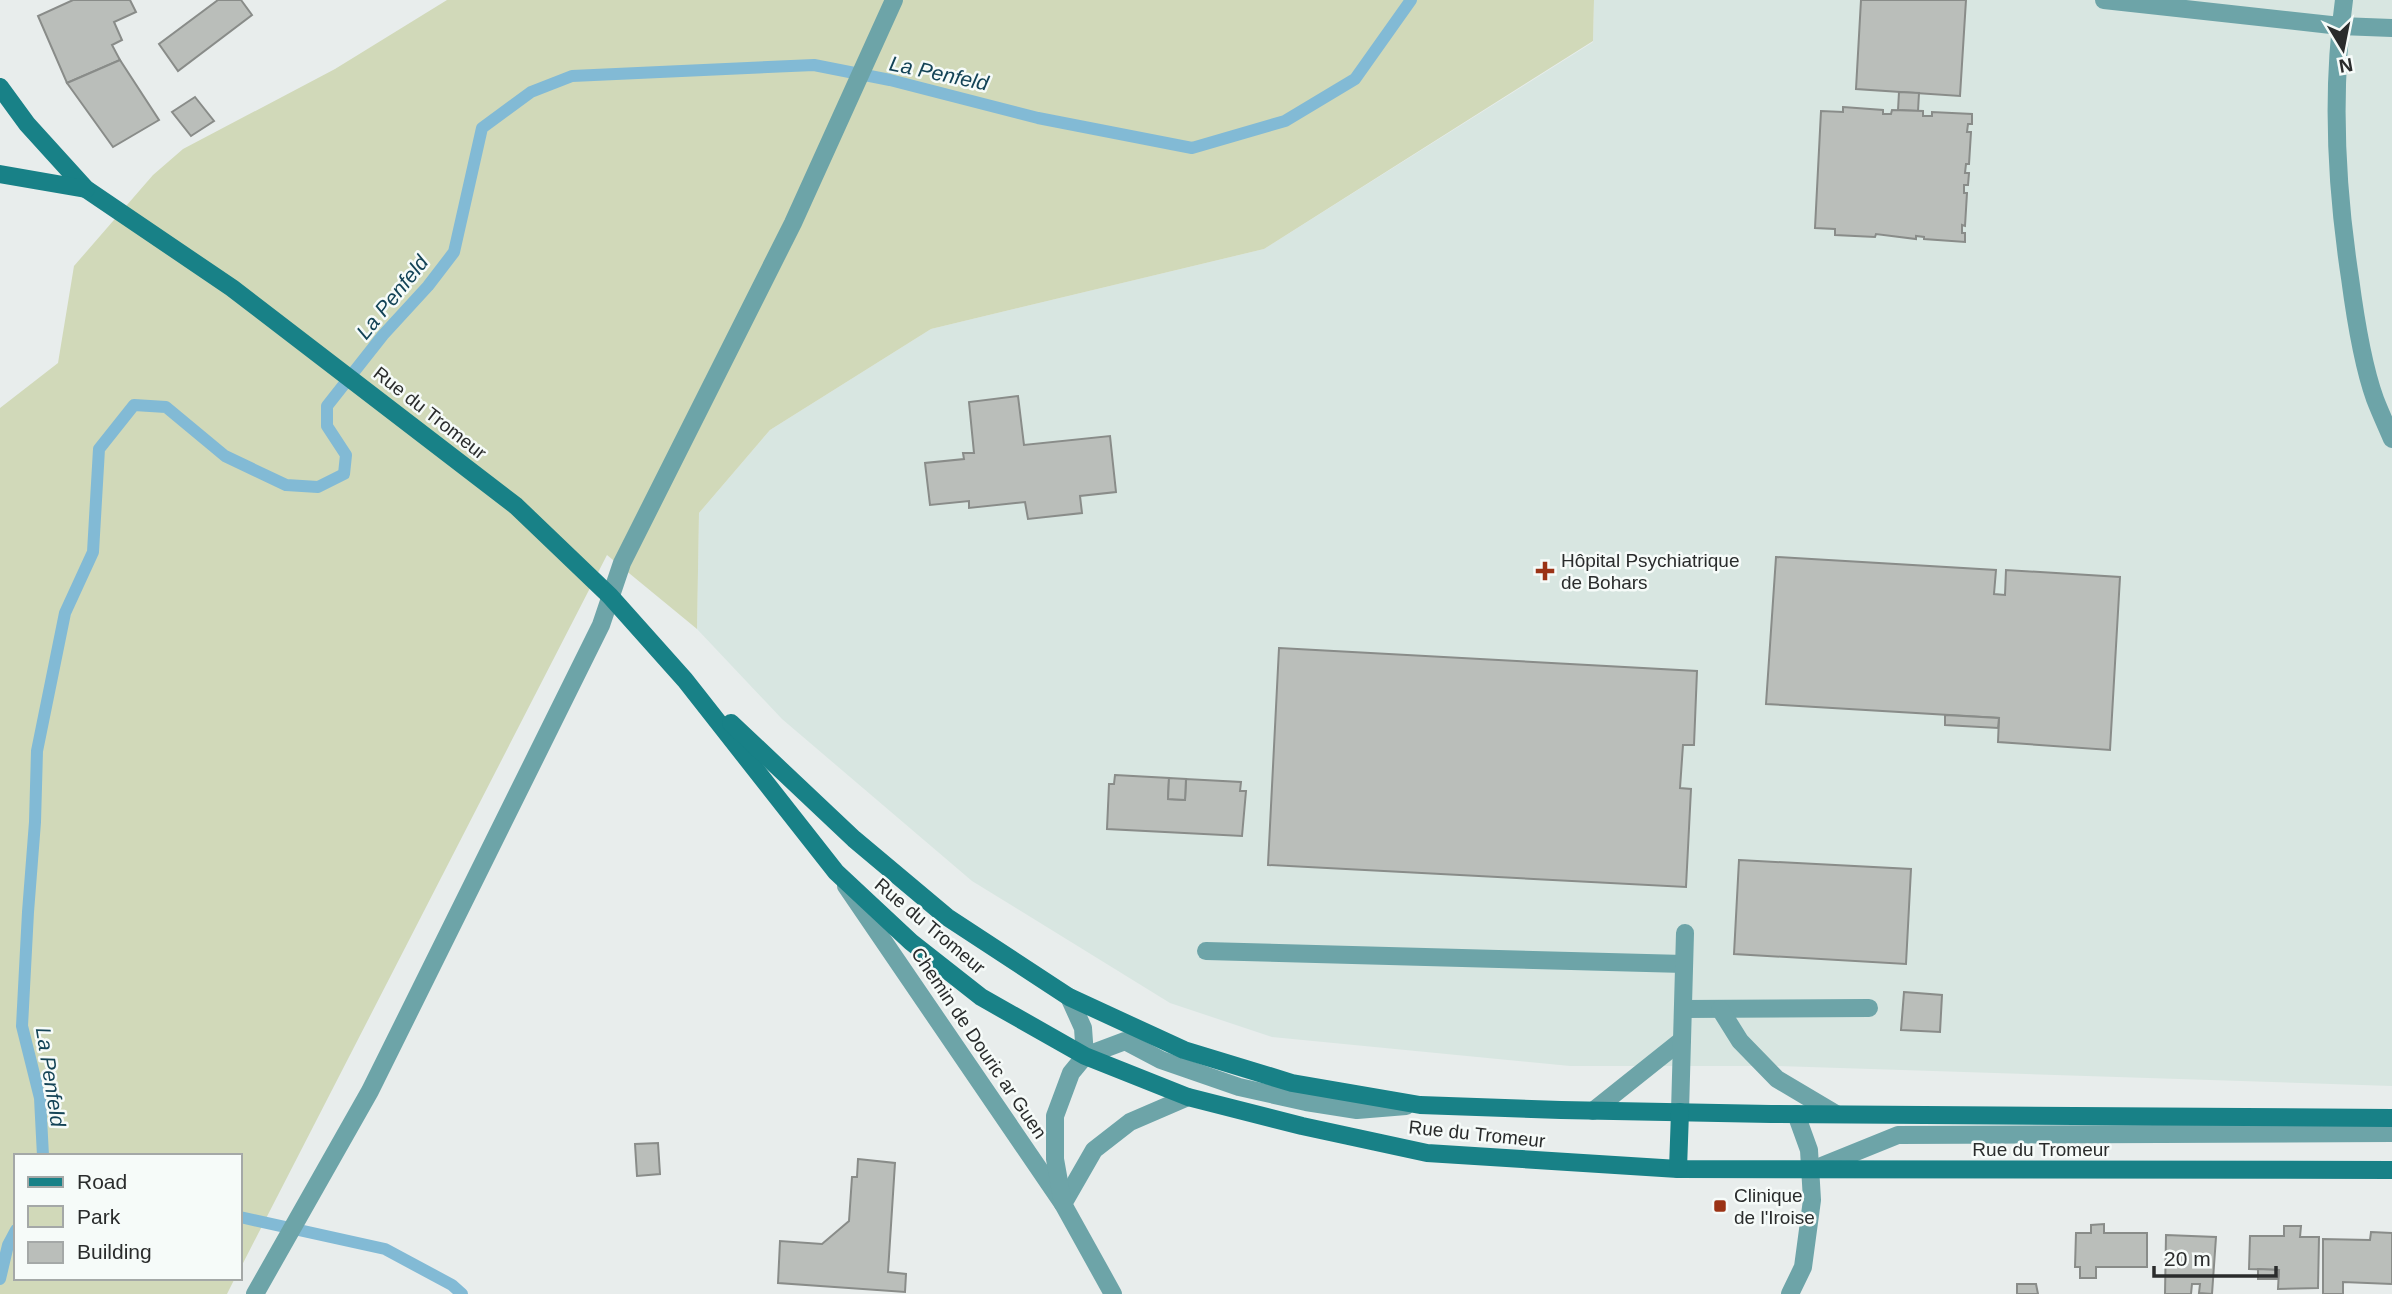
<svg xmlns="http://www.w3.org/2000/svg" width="2392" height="1294" font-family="Arial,sans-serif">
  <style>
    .built { fill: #d8e6e1 }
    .green { fill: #d1d9b9 }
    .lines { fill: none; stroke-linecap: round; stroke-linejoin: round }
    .stream { stroke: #82bad5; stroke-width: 12 }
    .building { fill: #babeba; stroke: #898c89; stroke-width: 2 }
    .service { stroke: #6da4a8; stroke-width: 18 }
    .minor { stroke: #6da4a8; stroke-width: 18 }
    .secondary { stroke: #188187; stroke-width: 18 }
    .poi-dot { fill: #9b3316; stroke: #f6fbf9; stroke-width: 2.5 }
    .labels { text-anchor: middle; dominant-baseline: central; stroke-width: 5; stroke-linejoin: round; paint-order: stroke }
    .street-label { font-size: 19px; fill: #2a2c2c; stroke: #f6fbf9 }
    .poi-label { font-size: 19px; fill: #2a2c2c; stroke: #f6fbf9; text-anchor: start }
    .water-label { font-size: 21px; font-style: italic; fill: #134356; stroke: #f6fbf9 }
  </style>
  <rect width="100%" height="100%" fill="#e8edec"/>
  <polygon class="built" points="1594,0 2392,0 2392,1086 1778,1066 1570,1066 1272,1037 1170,1003 972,881 782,719 697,629 699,513 770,430 931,329 1264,249 1593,42"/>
  <polygon class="green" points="447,0 1594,0 1593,41 1264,249 931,329 770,430 699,513 697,629 607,555 240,1269 240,1156 16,1156 16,1278 235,1278 227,1294 0,1294 0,408 58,363 74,266 153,175 183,149 335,69"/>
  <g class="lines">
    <g class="stream">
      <polyline points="43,1156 40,1098 22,1026 28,912 35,822 37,751 65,613 93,552 99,449 134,405 166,407 225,456 286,485 318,487 344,474 346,455 327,426 327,406 383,335 428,286 454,252 482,128 531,92 572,76 814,65 890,80 1038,118 1192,148 1285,121 1355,79 1411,0"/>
      <polyline points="240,1217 385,1249 452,1285 462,1294"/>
      <polyline points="0,1279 8,1245 16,1230"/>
    </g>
  </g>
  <g class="building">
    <polygon points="73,0 130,0 136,12 114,22 122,40 112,45 120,60 67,83 38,16"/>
    <polygon points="218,0 241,0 252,15 178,71 159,44"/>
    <polygon points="1861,0 1966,0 1960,96 1856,89"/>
    <polygon points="120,60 159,120 113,147 67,83"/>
    <polygon points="1899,92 1919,93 1918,111 1898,110"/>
    <polygon points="195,97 214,121 191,136 172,112"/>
    <polygon points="1843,107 1883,110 1883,114 1891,114 1892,110 1923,111 1923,116 1932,116 1932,112 1972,114 1972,124 1968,124 1967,132 1971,132 1969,164 1966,164 1965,173 1969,173 1968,185 1964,185 1964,193 1967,193 1965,226 1962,225 1962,233 1965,233 1965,242 1924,239 1924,237 1916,236 1916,239 1876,234 1875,237 1835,235 1835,229 1815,228 1821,111 1843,112"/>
    <polygon points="1018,396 1024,445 1110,436 1116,492 1080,496 1082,513 1028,519 1025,502 969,508 969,501 930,505 925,463 964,459 963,453 974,453 969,402"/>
    <polygon points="1776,557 1996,570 1994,594 2005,595 2006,570 2120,577 2110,750 1998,742 1999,718 1766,704"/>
    <polygon points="1279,648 1697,671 1694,745 1683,745 1680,788 1691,789 1686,887 1268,865"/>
    <polygon points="1945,715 1999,718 1998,728 1945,725"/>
    <polygon points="1115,775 1169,778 1168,799 1185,800 1186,779 1241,782 1240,791 1246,791 1242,836 1107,829 1109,784 1114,784"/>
    <polygon points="1169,778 1186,779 1185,800 1168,799"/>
    <polygon points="1739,860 1911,869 1906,964 1734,954"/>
    <polygon points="1904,992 1942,995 1940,1032 1901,1030"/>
    <polygon points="658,1143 660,1174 637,1176 635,1144"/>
    <polygon points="858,1159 895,1163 888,1272 906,1274 905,1292 778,1283 780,1241 822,1244 849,1221 852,1177 857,1177"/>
    <polygon points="2104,1224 2104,1233 2147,1233 2147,1267 2096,1267 2096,1278 2080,1278 2080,1267 2075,1267 2076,1233 2091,1233 2091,1225"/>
    <polygon points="2284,1226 2301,1226 2300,1237 2319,1237 2318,1288 2278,1289 2279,1270 2249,1269 2250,1236 2284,1236"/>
    <polygon points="2371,1232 2392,1233 2392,1284 2343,1282 2343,1294 2323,1294 2323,1239 2370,1240"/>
    <polygon points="2166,1235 2216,1237 2212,1294 2199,1293 2200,1284 2192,1284 2191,1294 2165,1294"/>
    <polygon points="2258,1269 2279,1270 2278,1279 2258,1279"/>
    <polygon points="2017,1284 2036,1284 2038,1294 2017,1294"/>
  </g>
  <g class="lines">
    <g class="service">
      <polyline points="2104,0 2340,26 2392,28"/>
      <path d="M2344,0C2331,93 2336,186 2350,278C2355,316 2362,363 2375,399C2380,412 2386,425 2392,439"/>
      <polyline points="1206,951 1684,964"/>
      <polyline points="1683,1009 1869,1008"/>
      <polyline points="1720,1009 1740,1041 1777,1079 1836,1114"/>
      <polyline points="1593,1111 1682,1040"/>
      <polyline points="1680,1112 1685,933"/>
      <polyline points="1814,1169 1898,1135 2392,1133"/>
      <polyline points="1790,1294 1803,1267 1812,1200 1809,1150 1796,1114"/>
    </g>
    <g class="minor">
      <polyline points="846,886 1063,1204 1094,1150 1130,1122 1188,1097"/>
      <polyline points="1069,997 1083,1028 1085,1056"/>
      <polyline points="255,1294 370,1091 601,625 622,563 793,223 894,0"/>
      <polyline points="1113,1294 1063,1204 1055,1159 1055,1116 1071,1073 1085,1056 1125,1041 1161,1060 1239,1087 1306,1102 1357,1110 1406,1106"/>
    </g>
    <g class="secondary">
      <polyline points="0,87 27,124 86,189 232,288 516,506 610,596 685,680 836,872 911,942 981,997 1085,1056 1188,1097 1302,1126 1427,1153 1678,1169 2392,1170"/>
      <polyline points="0,174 86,189"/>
      <polyline points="731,723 854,839 947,917 1069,997 1184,1050 1292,1083 1420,1105 1561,1110 1771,1114 2392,1118"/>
      <polyline points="1678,1169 1680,1112"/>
    </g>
  </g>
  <g class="poi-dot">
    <path d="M1541.5 560.5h7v7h7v7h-7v7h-7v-7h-7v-7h7z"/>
    <rect x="1713" y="1199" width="14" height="14" rx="3.5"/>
  </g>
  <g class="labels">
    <g class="street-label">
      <text transform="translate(430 413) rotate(38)">Rue du Tromeur</text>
      <text transform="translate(930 926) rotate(40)">Rue du Tromeur</text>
      <text transform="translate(979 1043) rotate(56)">Chemin de Douric ar Guen</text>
      <text transform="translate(1477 1134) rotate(6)">Rue du Tromeur</text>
      <text x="2041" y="1149">Rue du Tromeur</text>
    </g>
    <g class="poi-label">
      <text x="1561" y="560">Hôpital Psychiatrique<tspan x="1561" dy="22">de Bohars</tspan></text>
      <text x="1734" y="1195">Clinique<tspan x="1734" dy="22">de l'Iroise</tspan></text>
    </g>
    <g class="water-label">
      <text transform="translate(939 73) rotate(12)">La Penfeld</text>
      <text transform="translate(392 297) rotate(-51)">La Penfeld</text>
      <text transform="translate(51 1077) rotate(81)">La Penfeld</text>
    </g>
  </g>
  <rect x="14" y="1154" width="228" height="126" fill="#f6fbf9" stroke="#a4a8a7" stroke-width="2"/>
  <rect x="28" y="1177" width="35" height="10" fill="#188187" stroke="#a4a8a7" stroke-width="2"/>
  <text x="77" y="1189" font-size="21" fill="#2a2c2c">Road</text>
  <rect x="28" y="1206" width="35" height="21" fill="#d1d9b9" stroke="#a4a8a7" stroke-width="2"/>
  <text x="77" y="1224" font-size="21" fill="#2a2c2c">Park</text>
  <rect x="28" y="1242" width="35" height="21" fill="#babeba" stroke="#a4a8a7" stroke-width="2"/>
  <text x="77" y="1259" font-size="21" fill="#2a2c2c">Building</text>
  <g transform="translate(2343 49) rotate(170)" stroke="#f6fbf9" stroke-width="5" paint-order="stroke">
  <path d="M0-5L12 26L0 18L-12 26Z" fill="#2a2c2c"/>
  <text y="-10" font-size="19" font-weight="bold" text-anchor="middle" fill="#2a2c2c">N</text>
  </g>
  <path d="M2154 1266v10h122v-10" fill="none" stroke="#2a2c2c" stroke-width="3.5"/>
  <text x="2164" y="1266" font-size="21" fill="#2a2c2c" stroke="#f6fbf9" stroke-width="5" paint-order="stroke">20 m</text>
</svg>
